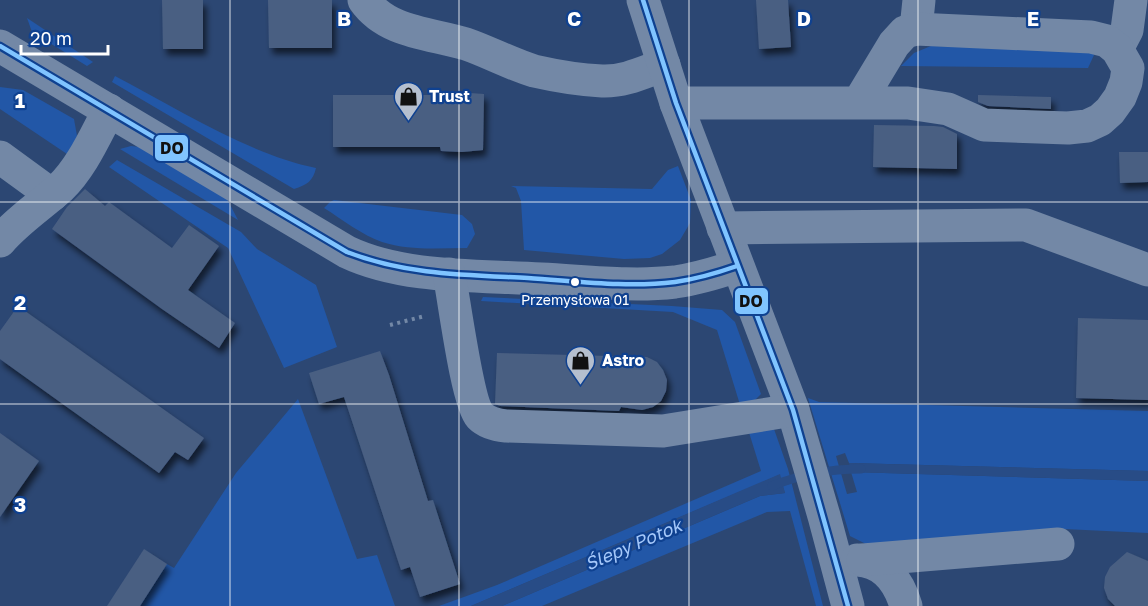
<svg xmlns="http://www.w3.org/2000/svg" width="1148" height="606" font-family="'Golos Text',sans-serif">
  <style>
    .green { fill: #2257a7 }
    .water { fill: #284c86 }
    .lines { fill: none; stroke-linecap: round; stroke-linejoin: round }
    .stream { stroke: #284c86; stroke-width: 9 }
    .building { fill: #495f82; filter: url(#shadow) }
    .path { stroke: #7388a6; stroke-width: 4; stroke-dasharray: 3 4.5; stroke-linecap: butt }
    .minor { stroke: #7388a6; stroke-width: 33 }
    .bus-1-casing { stroke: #0f4190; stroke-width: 9 }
    .bus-1 { stroke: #80c4ff; stroke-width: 4.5 }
    .grid { fill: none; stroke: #fff; stroke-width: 1.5; stroke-opacity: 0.55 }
    .bus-dot { fill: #fff; stroke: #0f4190; stroke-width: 2 }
    .labels { text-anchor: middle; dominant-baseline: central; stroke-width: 4.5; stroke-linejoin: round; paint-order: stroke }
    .bus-label { font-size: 14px; fill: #fff; stroke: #0f4190 }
    .poi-label { font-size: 16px; font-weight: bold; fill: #fff; stroke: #0f4190; text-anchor: start }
    .water-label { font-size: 18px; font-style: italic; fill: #a5c8fa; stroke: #0f4190 }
    .grid-label { font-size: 20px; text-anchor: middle; font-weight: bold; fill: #fff; stroke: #0f4190; stroke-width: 4.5; stroke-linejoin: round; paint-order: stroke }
    .line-badge { stroke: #0f4190; stroke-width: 2 }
    .pale-badge-label { font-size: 16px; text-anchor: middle; font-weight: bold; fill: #111 }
  </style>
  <defs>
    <filter id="shadow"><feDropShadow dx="3.5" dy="6" stdDeviation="3" flood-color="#0009"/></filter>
  </defs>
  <rect width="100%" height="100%" fill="#2c4773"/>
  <g class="green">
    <polygon points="27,18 93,62 87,66 32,32"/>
    <polygon points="931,46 1090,49 1094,55 1088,68 901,66 914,53"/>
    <path d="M115,76C176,108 250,155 316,168C313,181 307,185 294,189L112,82Z"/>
    <polygon points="0,87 23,90 74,119 77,136 70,156 0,109"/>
    <polygon points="131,146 140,147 226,197 238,220 120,149"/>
    <polygon points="117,160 241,232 257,249 316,285 337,347 284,368 228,248 109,167"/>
    <polygon points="678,166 691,200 690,223 680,240 662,254 650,258 624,259 524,250 521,201 516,188 511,186 652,189 668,170"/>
    <path d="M334,200L462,215L472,224L475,234L467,248C439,248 410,251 382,242C362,235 343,220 324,208L330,202Z"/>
    <polygon points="483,297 672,306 722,310 735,322 761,394 754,401 741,408 717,330 673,312 481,301"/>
    <polygon points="808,398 819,402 1148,411 1148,471 849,463 845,453 836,456 847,494 857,492 851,472 1148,481 1148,533 1064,529 866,544 850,536"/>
    <polygon points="298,399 357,559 377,555 395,606 140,606 167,564 174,568 236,473"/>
    <polygon points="747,426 774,429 788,469 823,606 816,606 790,511 767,512 542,606 502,606 760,496 785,493 779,475 471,606 439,606 497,585 761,471"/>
  </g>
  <g class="water">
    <polygon points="849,463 1148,471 1148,481 851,472"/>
    <polygon points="780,474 785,493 760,496 502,606 471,606"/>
  </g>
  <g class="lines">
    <path class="stream" d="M772,486C799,475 832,469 861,469"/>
  </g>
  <g class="building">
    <polygon points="162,0 203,0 203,49 163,49"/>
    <polygon points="268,0 332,0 332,48 269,48"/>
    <polygon points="756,0 788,0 791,47 759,49"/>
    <polygon points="440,91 484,94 483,150 462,152 441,151 440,147 333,147 333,95 439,95"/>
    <polygon points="978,95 1051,97 1051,109 988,106 978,102"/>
    <polygon points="874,125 934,126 943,127 957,134 957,169 873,167"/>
    <polygon points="1119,152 1148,152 1148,182 1120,183"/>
    <polygon points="85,189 105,206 109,202 172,248 189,225 219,246 188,290 235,323 219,348 162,309 52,229 67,207"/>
    <polygon points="18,306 204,438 188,460 175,452 159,473 0,359 0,331"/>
    <polygon points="1078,318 1148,320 1148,400 1076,398"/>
    <polygon points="380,351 389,375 428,501 433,500 460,584 420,597 410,567 401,570 344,397 319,404 309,373"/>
    <polygon points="497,353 647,357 657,362 663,370 667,380 666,391 661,401 653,407 642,410 621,407 619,411 500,406 495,404"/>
    <polygon points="0,433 39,461 0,517"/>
    <polygon points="144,549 167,564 140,606 107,606"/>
    <polygon points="1127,552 1148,561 1148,606 1115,606 1108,599 1104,588 1105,577 1110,567"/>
  </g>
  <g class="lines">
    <polyline class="path" points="390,325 425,316"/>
    <g class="minor">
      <path d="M364,0C387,33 430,33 466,44C489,52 511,64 534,71C556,76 580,80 602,81C624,82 644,72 664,65"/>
      <polyline points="643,0 676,103 793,410 824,516 848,606"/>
      <polyline points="916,29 919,0"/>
      <path d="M0,46L347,252C404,279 479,275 541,279C585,281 631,287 675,282C696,279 716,273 737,266"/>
      <polyline points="1117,49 1127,30 1131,0"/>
      <polyline points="676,103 908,103 948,109 984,125 1068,128 1087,126 1100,120 1110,111 1120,97 1126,82 1128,68 1117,49 1107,41 1091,37 916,29 905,32 894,44 859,102"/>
      <polyline points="0,157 52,195"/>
      <polyline points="723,228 1026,225 1148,270"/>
      <path d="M0,241C17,221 40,206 60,188C82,167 95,136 109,110"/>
      <path d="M449,274C454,298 467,402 480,416C487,423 496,425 506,426L663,431L793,410"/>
      <path d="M857,560C884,561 899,582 906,606"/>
      <polyline points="863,560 1058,544"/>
    </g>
    <defs>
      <g id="bus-1">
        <polyline points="643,0 676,103 793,410 848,606"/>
        <path d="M0,46L347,252C406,275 466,275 528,278C576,281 626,288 675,282C696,279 717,273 737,266"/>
      </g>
    </defs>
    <use href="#bus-1" class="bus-1-casing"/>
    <use href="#bus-1" class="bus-1"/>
  </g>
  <path class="grid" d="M230,0V606M459,0V606M689,0V606M918,0V606M0,202H1148M0,404H1148"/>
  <defs>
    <symbol id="shop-pin" viewBox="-11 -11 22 30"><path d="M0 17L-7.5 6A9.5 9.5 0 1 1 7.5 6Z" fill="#b5bfce" stroke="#0f4190"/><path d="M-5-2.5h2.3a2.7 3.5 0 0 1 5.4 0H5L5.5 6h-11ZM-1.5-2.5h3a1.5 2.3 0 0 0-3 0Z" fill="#111"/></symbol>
  </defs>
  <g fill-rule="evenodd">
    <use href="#shop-pin" x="392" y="80" width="33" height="45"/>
    <use href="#shop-pin" x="564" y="344" width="33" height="45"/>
  </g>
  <circle class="bus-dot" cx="575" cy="282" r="5"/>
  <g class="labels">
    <g class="bus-label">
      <text x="575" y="299">Przemysłowa 01</text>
    </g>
    <g class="poi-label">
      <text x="429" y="96">Trust</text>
      <text x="602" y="360">Astro</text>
    </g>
    <g class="water-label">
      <text transform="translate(633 544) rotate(-23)">Ślepy Potok</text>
    </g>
  </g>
  <g class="grid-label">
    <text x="344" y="26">B</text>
    <text x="574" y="26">C</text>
    <text x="804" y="26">D</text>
    <text x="1033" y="26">E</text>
    <text x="20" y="108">1</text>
    <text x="20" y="310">2</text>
    <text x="20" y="512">3</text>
  </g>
  <g class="line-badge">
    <rect x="154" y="134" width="35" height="28" rx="6" fill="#80c4ff"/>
    <rect x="734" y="287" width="35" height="28" rx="6" fill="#80c4ff"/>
  </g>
  <g class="pale-badge-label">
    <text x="172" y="154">DO</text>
    <text x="751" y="307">DO</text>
  </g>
  <path d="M21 45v9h87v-9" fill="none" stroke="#ffffff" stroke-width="3"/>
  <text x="30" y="45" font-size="18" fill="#ffffff" stroke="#0f4190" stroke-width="4.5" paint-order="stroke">20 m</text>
</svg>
